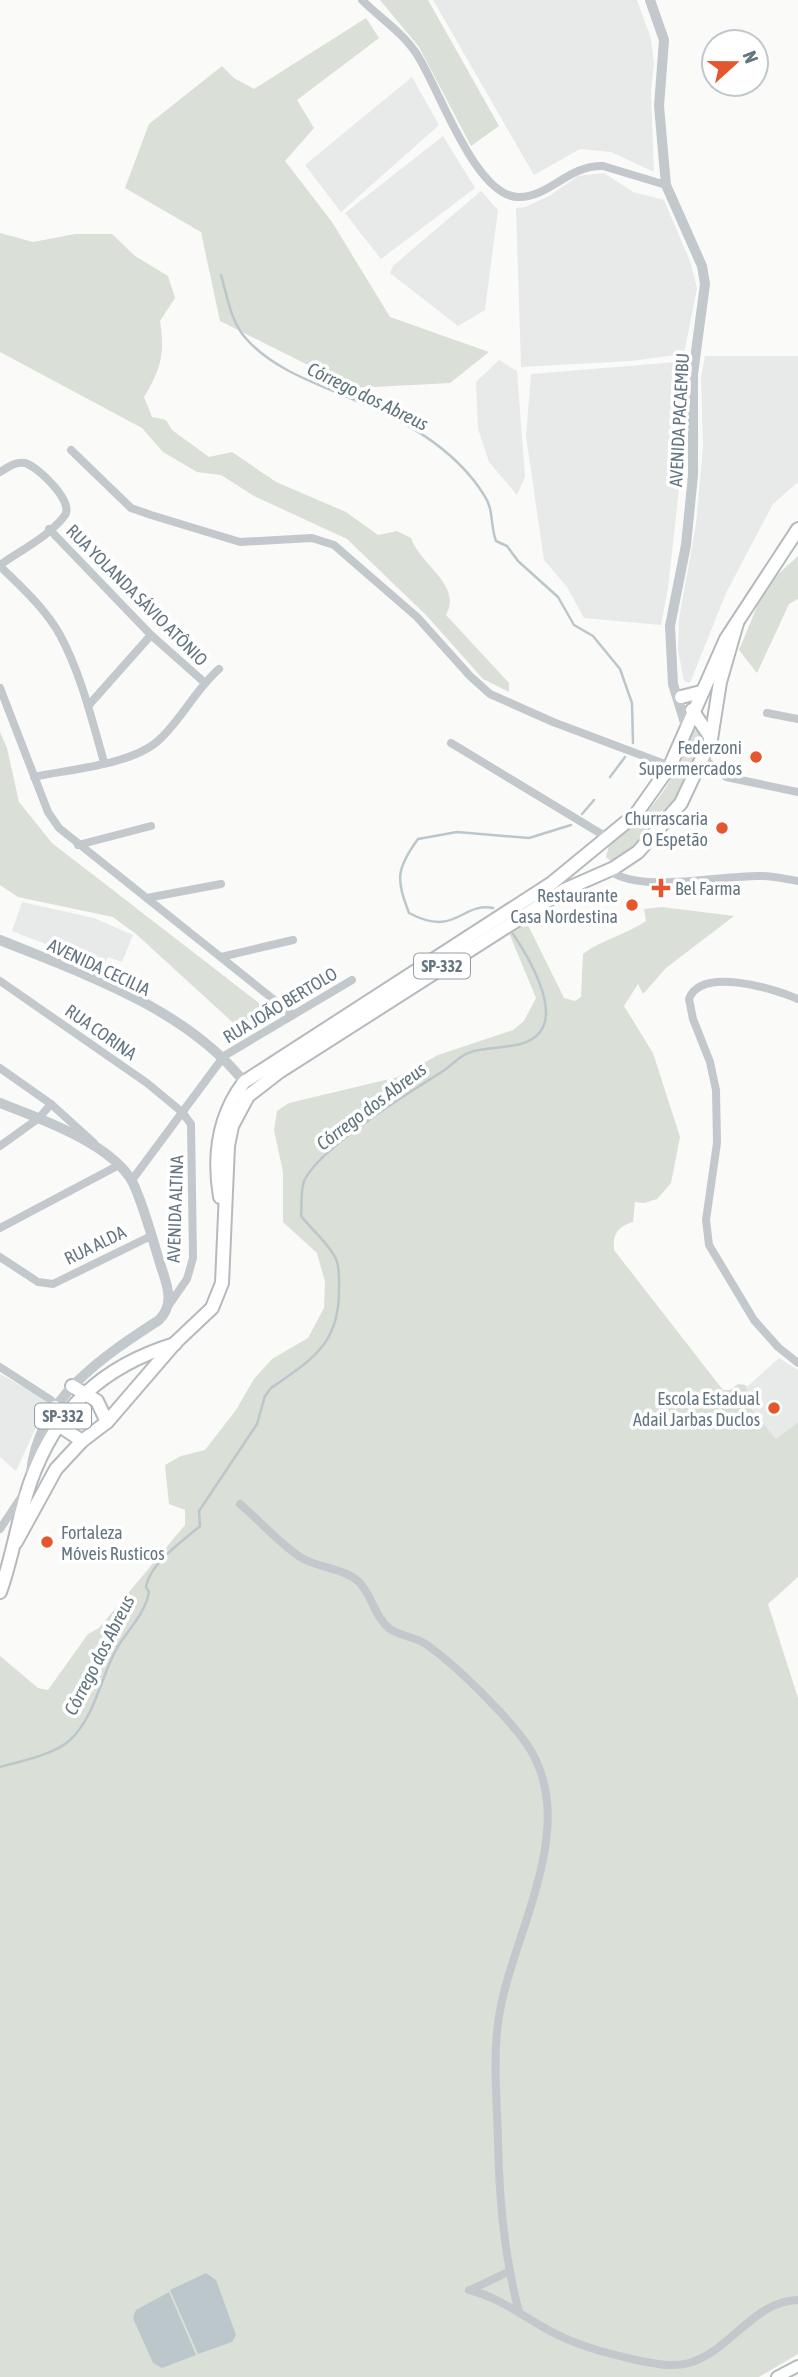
<svg xmlns="http://www.w3.org/2000/svg" width="798" height="2377" font-family="'Asap Condensed',sans-serif">
  <style>
    .built { fill: #e8e9e9 }
    .green { fill: #dadfd7 }
    .water { fill: #bbc7cb }
    .lines { fill: none; stroke-linecap: round; stroke-linejoin: round }
    .stream { stroke: #bbc7cb; stroke-width: 2.5 }
    .secondary-casing { stroke: #b3babf; stroke-width: 14 }
    .primary-casing { stroke: #b5babe; stroke-width: 16 }
    .minor { stroke: #c3c8cc; stroke-width: 8 }
    .tertiary { stroke: #c3c8cc; stroke-width: 10 }
    .secondary { stroke: #fff; stroke-width: 10 }
    .primary { stroke: #fff; stroke-width: 12 }
    .poi-dot { fill: #e4572e; stroke: #fff; stroke-width: 2.5 }
    .labels { text-anchor: middle; dominant-baseline: central; stroke-width: 7; stroke-linejoin: round; paint-order: stroke }
    .shield { fill: #fff; stroke: #939fa8; stroke-width: 2 }
    .shield-label { font-size: 16px; font-weight: bold; fill: #657683 }
    .street-label { font-size: 18px; fill: #657683; stroke: #fff }
    .poi-label { font-size: 18px; fill: #657683; stroke: #fff; text-anchor: end }
    .water-label { font-size: 19px; font-style: italic; fill: #60757c; stroke: #fff }
  </style>
  <rect width="100%" height="100%" fill="#fafaf8"/>
  <g class="built">
    <polygon points="433,0 637,0 651,39 654,64 651,90 654,172 611,152 580,149 534,175"/>
    <polygon points="412,77 439,125 341,212 305,165"/>
    <polygon points="443,136 475,188 381,259 345,213"/>
    <polygon points="604,173 633,192 664,200 690,261 697,288 684,354 631,361 521,367 516,208 525,207 549,196 578,176"/>
    <polygon points="481,191 498,210 485,310 458,326 390,273 393,266"/>
    <polygon points="705,356 798,356 798,482 773,504 726,593 690,683 684,681 678,650 679,619 696,524 703,447 701,377"/>
    <polygon points="499,360 517,371 525,477 517,495 489,462 478,429 476,382"/>
    <polygon points="689,361 686,426 668,588 661,625 584,618 567,587 544,560 526,436 531,374"/>
    <polygon points="22,902 94,918 133,935 122,962 108,957 104,967 12,931"/>
    <polygon points="779,1358 798,1370 798,1422 776,1439 739,1394"/>
    <polygon points="0,1374 48,1401 16,1471 0,1457"/>
  </g>
  <g class="green">
    <polygon points="380,0 428,0 499,126 471,146 419,47"/>
    <polygon points="366,18 379,38 297,100 314,128 285,161 332,222 390,317 489,352 450,383 354,388 220,321 201,232 125,188 149,124 222,66 234,78 254,89"/>
    <path d="M0,233L33,242L75,234H112L135,256L168,276L175,298L160,321C165,354 161,369 144,397L152,417L166,420L172,430L209,457L232,452L276,482L346,512L378,535L397,531L411,538C420,565 463,585 446,615L509,683V692L483,679L426,615L347,539L254,496L221,475L197,472L163,452L142,428L0,352Z"/>
    <polygon points="798,556 798,599 789,604 757,673 739,650 766,585"/>
    <path d="M695,730H700L704,737C695,771 649,855 611,861L606,857L609,845C653,812 673,785 691,733Z"/>
    <polygon points="0,732 7,748 19,802 52,843 268,1010 240,1029 136,934 113,917 18,897 0,885"/>
    <path d="M662,907L734,916L666,968L643,994L638,984L624,1006L653,1053L680,1137L671,1183L657,1199L644,1203L635,1202L633,1222C617,1227 613,1234 614,1250L723,1390H730L738,1384L746,1385L747,1393L740,1395L776,1439L798,1422V1577L768,1604L798,1698V2354L759,2377H0V1656L38,1688L48,1690L88,1634L99,1628L185,1525V1510L169,1504L165,1465L181,1456L205,1450L236,1410L254,1379L272,1359L308,1338L324,1308L325,1282L317,1253L283,1222V1172L274,1130L277,1111L289,1103L398,1077L438,1055L513,1030L524,1021L536,998L509,933L526,921L564,998L575,1001L581,997L583,954C603,939 625,935 646,921L644,909Z"/>
  </g>
  <g class="water">
    <polygon points="206,2273 216,2280 236,2335 232,2342 198,2354 170,2290"/>
    <polygon points="169,2292 196,2355 162,2368 153,2363 133,2318 136,2310"/>
  </g>
  <g class="lines">
    <g class="stream">
      <path d="M221,275C227,295 230,318 243,335C270,369 318,384 357,401C404,420 456,450 484,495C494,509 490,525 496,541L507,546L518,561L558,597L574,625L593,636L620,669L632,703L633,743"/>
      <polyline points="610,777 625,757"/>
      <polyline points="582,814 594,800"/>
      <path d="M493,908C461,902 456,938 409,913C396,879 396,869 418,839L457,832L529,838L571,825"/>
      <path d="M0,1767C21,1761 54,1755 70,1740C95,1717 101,1676 117,1648C128,1630 145,1614 149,1592L146,1587C150,1563 183,1541 200,1526L199,1511L257,1424L265,1396L271,1388C311,1360 339,1345 339,1291C339,1281 340,1268 336,1259C329,1244 312,1230 301,1216C302,1206 300,1188 305,1179C323,1145 409,1093 443,1071C451,1066 457,1059 464,1055C486,1043 524,1053 540,1032C559,1008 528,956 513,934"/>
    </g>
    <defs>
      <polyline id="secondary" points="777,2377 798,2366"/>
      <g id="primary">
        <polyline points="681,697 701,692"/>
        <polyline points="692,710 711,738"/>
        <path d="M220,1197C213,1155 219,1115 244,1082L552,883L636,814L670,766L726,639L798,529"/>
        <polyline points="72,1386 97,1401 107,1422"/>
        <polyline points="55,1407 63,1428 82,1441"/>
        <polyline points="16,1542 56,1469 82,1441 107,1422 175,1343 212,1308 222,1283 228,1146 232,1126 248,1096 279,1072 564,890 614,868 638,852 681,803 711,739 720,682 737,623"/>
        <path d="M0,1592C13,1556 18,1518 30,1483C56,1410 100,1367 175,1344"/>
      </g>
    </defs>
    <use href="#secondary" class="secondary-casing"/>
    <use href="#primary" class="primary-casing"/>
    <g class="minor">
      <path d="M362,0C380,18 402,32 416,53C438,85 475,198 519,197C550,197 568,165 603,166L666,185"/>
      <polyline points="71,450 131,508 151,515 240,542 312,538 334,545 417,617 470,676 490,694 553,722 670,766"/>
      <path d="M0,472C7,468 15,461 25,463C37,466 74,501 65,515C51,535 20,551 0,565"/>
      <polyline points="49,529 151,635 204,682"/>
      <path d="M0,566C21,587 45,608 60,635C81,674 92,720 104,762"/>
      <polyline points="0,688 48,812 59,828 293,1015"/>
      <polyline points="88,706 151,635"/>
      <polyline points="767,713 798,719"/>
      <polyline points="451,743 608,838"/>
      <polyline points="703,758 726,777 798,792"/>
      <path d="M34,777C70,769 132,765 159,740C182,719 195,690 219,669"/>
      <polyline points="78,845 151,826"/>
      <path d="M610,871C643,894 721,875 760,876C773,876 786,879 798,881"/>
      <polyline points="147,898 221,884"/>
      <polyline points="221,957 293,940"/>
      <polyline points="0,981 147,1083 182,1112 191,1124 193,1258 187,1279 169,1305"/>
      <path d="M798,999C775,989 701,966 689,999L693,1019L710,1062L716,1090L717,1143L706,1220L709,1245L754,1320L778,1347L798,1363"/>
      <polyline points="0,1068 51,1104 94,1143"/>
      <polyline points="0,1146 39,1118 51,1104"/>
      <polyline points="132,1180 224,1056 352,980"/>
      <polyline points="0,1228 119,1165"/>
      <polyline points="0,1257 38,1282 53,1284 151,1236"/>
      <polyline points="0,1367 51,1400 55,1407"/>
      <path d="M240,1504C260,1521 278,1542 300,1557C317,1568 341,1567 358,1581C372,1594 374,1617 390,1629C400,1636 414,1637 424,1643C453,1662 506,1715 526,1743C584,1826 509,1937 498,2023C493,2063 497,2101 498,2140C499,2198 504,2256 519,2312"/>
      <polyline points="0,1529 24,1493"/>
      <path d="M469,2290C499,2297 524,2317 550,2331C578,2346 606,2353 636,2360C654,2363 671,2368 689,2363C731,2351 753,2301 798,2300"/>
      <polyline points="470,2290 508,2272"/>
    </g>
    <g class="tertiary">
      <polyline points="650,0 664,40 659,106 666,185 702,266 705,284 693,374 693,475 686,545 670,626 673,684 686,726"/>
      <path d="M0,940C84,974 187,1009 244,1082"/>
      <path d="M0,1103C39,1118 113,1144 133,1183C144,1207 151,1234 159,1260C165,1281 177,1302 159,1320C102,1357 39,1398 31,1472"/>
    </g>
    <use href="#secondary" class="secondary"/>
    <use href="#primary" class="primary"/>
  </g>
  <g class="poi-dot">
    <circle cx="756" cy="757" r="7"/>
    <circle cx="722" cy="828" r="7"/>
    <path d="M657.5 877.5h7v7h7v7h-7v7h-7v-7h-7v-7h7z"/>
    <circle cx="632" cy="905" r="7"/>
    <circle cx="774" cy="1408" r="7"/>
    <circle cx="47" cy="1542" r="7"/>
  </g>
  <g class="labels">
    <g class="shield">
      <rect x="414" y="953.5" width="56" height="25" rx="5"/>
      <rect x="35" y="1403.5" width="56" height="25" rx="5"/>
    </g>
    <g class="shield-label">
      <text x="442" y="966">SP-332</text>
      <text x="63" y="1416">SP-332</text>
    </g>
    <g class="street-label">
      <text transform="translate(679 420) rotate(-87)">AVENIDA PACAEMBU</text>
      <text transform="translate(137 595) rotate(45)">RUA YOLANDA SÁVIO ATÔNIO</text>
      <text transform="translate(99 967) rotate(25)">AVENIDA CECILIA</text>
      <text transform="translate(280 1005) rotate(-31)">RUA JOÃO BERTOLO</text>
      <text transform="translate(101 1032) rotate(35)">RUA CORINA</text>
      <text transform="translate(175 1209) rotate(-88)">AVENIDA ALTINA</text>
      <text transform="translate(95 1245) rotate(-26)">RUA ALDA</text>
    </g>
    <g class="poi-label">
      <text x="742" y="747">Federzoni<tspan x="742" dy="21">Supermercados</tspan></text>
      <text x="708" y="818">Churrascaria<tspan x="708" dy="21">O Espetão</tspan></text>
      <text x="675" y="888" text-anchor="start">Bel Farma</text>
      <text x="618" y="895">Restaurante<tspan x="618" dy="21">Casa Nordestina</tspan></text>
      <text x="760" y="1398">Escola Estadual<tspan x="760" dy="21">Adail Jarbas Duclos</tspan></text>
      <text x="61" y="1532" text-anchor="start">Fortaleza<tspan x="61" dy="21">Móveis Rusticos</tspan></text>
    </g>
    <g class="water-label">
      <text transform="translate(368 396) rotate(26)">Córrego dos Abreus</text>
      <text transform="translate(371 1106) rotate(-37)">Córrego dos Abreus</text>
      <text transform="translate(99 1655) rotate(-63)">Córrego dos Abreus</text>
    </g>
  </g>
  <g transform="translate(735 63) rotate(69)"><circle r="33" fill="#ffffff" stroke="#c1c8cd" stroke-width="2"/>
  <path d="M0-5L12 26L0 18L-12 26Z" fill="#e4572e"/>
  <text y="-10" font-size="19" font-weight="bold" text-anchor="middle" fill="#657683">N</text>
  </g>
</svg>
